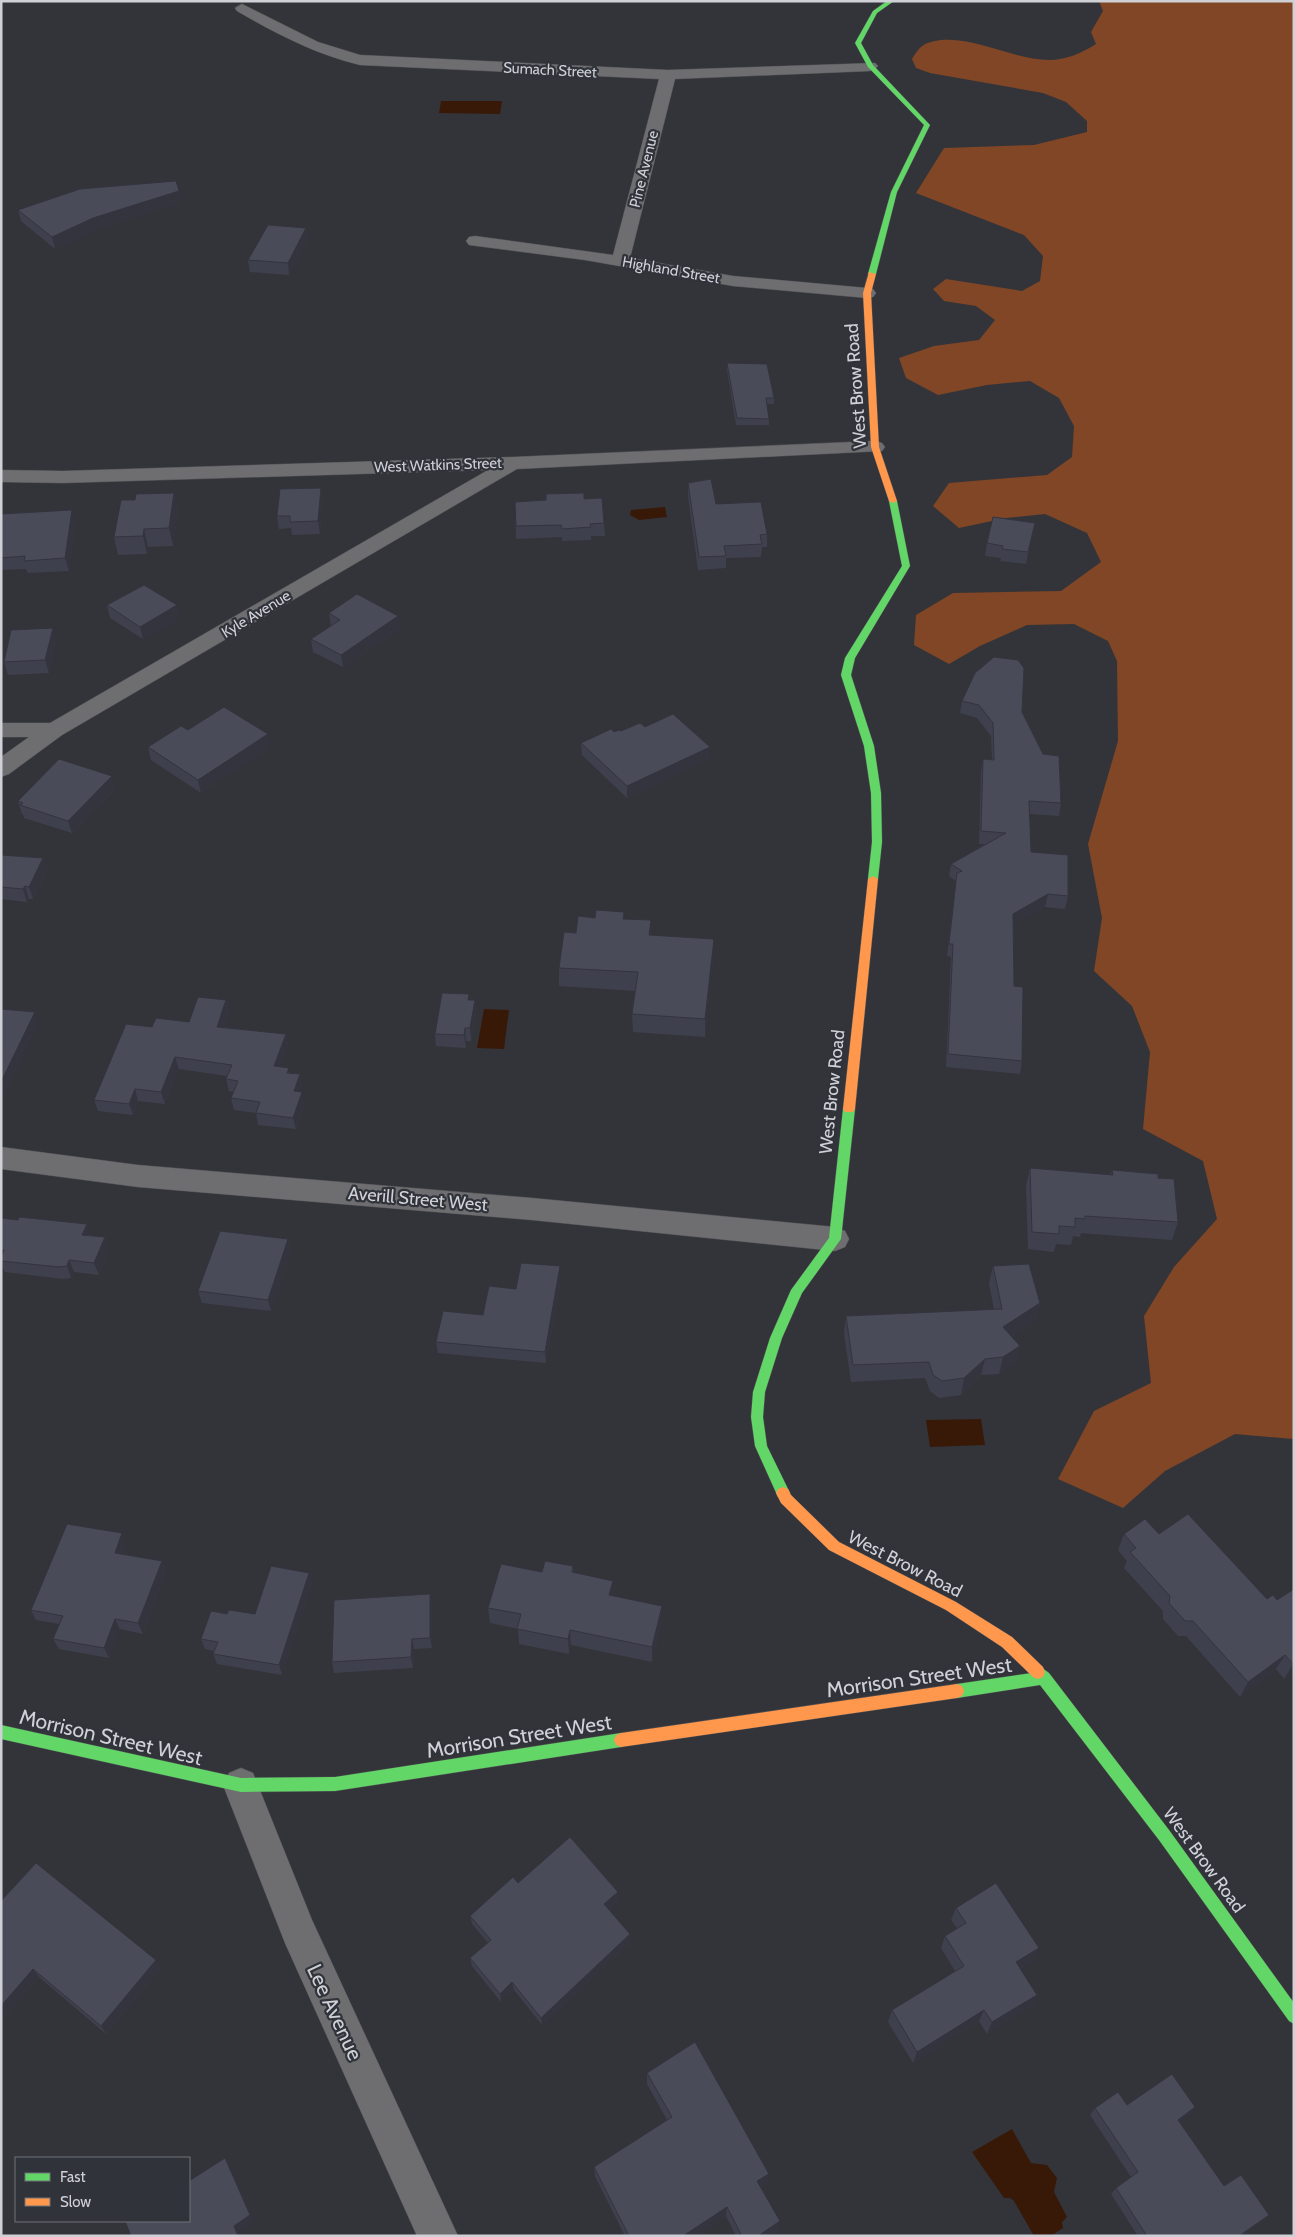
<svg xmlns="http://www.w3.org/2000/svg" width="1295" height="2237" font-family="Cabin,sans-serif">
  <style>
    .forest { fill: #814625 }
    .water { fill: #381908 }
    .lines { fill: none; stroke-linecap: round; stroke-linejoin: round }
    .street-casing { stroke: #4f5054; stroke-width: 1 }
    .fast-casing { stroke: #4f5054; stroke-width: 1 }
    .slow-casing { stroke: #4f5054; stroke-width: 1 }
    .street { fill: #6e6e71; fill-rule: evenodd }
    .fast { fill: #63d668; fill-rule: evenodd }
    .slow { fill: #ff974d; fill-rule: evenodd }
    .wall { fill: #3f404d }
    .shaded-wall { fill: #33343e }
    .building { fill: #494b59; stroke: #33343e }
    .labels { text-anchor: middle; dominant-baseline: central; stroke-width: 4.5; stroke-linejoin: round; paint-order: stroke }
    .far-street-label { font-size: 15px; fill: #d0d1d7; stroke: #31333b }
    .street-label { font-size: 18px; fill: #d0d1d7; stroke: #31333b }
    .near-street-label { font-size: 21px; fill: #d0d1d7; stroke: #31333b }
  </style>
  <rect width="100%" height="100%" fill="#333439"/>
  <path class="forest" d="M1099,1H1294V1439L1235,1434L1165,1471L1123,1508L1058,1479L1094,1411L1151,1383L1144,1316L1174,1267L1217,1219L1203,1161L1143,1129L1150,1052L1132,1006L1094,971L1102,918L1088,844L1118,741L1117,661L1108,641L1074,624L1027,625L980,646L949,664L914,645L916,615L953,593L1061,591L1101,562L1087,533L1045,514L1006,518L959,528L933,506L949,483L1047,475L1072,457L1074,426L1059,398L1030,381L987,385L938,395L906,378L899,358L934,346L979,340L995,320L976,306L944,301L933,289L946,279L1022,291L1040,281L1043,256L1024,235L916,193L944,148L1034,145L1087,132V121L1066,102L1043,93L930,73L916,68L912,59C917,51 921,44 931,42C967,32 1012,60 1049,60C1066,60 1082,53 1096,44L1091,32L1103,11Z"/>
  <g class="water">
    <polygon points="441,101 502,101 500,114 439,113"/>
    <polygon points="665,507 667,517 639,520 630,515 631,510"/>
    <polygon points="484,1009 509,1010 504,1049 477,1048"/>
    <polygon points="981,1419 985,1445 930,1447 926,1420"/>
    <polygon points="1012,2129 1031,2163 1047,2165 1057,2178 1054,2192 1067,2217 1062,2222 1063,2228 1051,2236 1034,2236 1014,2201 1010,2198 1004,2198 972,2152"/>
  </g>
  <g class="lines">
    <defs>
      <g id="street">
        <path d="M242,4L318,42L360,55L668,70L875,63L878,66L875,69L870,71L675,79L630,258L733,276L867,288L873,289L876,293L873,297L867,298L733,286L585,260L469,245L466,241L469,237L475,236L613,255L659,79L360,65C315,54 277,34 237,11L235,8Z"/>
        <polygon points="875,441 882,443 885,447 882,451 517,469 62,735 9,774 1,777 1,757 29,737 1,737 1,723 50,723 488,470 63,483 1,482 1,470 63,471 513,457"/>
        <polygon points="1,1147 138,1165 532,1198 835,1227 845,1231 849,1239 845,1247 835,1251 532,1220 138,1187 1,1169"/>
        <polygon points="241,1768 253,1773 312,1920 458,2236 417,2236 285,1943 223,1785 229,1773"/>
      </g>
      <g id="fast">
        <polygon points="887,1 894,1 877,13 861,43 873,65 930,125 897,192 876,274 872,276 868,274 891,192 924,125 868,67 855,43 873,11"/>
        <polygon points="890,499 893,499 897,501 910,566 855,658 851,675 874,746 881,793 882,842 878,879 873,882 868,879 872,842 871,793 864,746 841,675 845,658 902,566 889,501"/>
        <polygon points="849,1105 853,1106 855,1109 841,1239 802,1293 782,1338 765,1392 763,1417 767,1446 790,1493 788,1497 783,1499 778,1497 755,1446 751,1417 753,1392 770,1338 791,1290 829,1238 843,1109 845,1106"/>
        <polygon points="1038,1665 1049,1673 1169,1830 1294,2003 1294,2024 1289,2021 1159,1840 1040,1685 957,1698 952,1696 950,1691 952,1686 957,1684 1032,1673 1033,1667"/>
        <polygon points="1,1725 241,1778 335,1777 621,1733 626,1735 628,1740 626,1745 621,1747 335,1791 241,1792 1,1739"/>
      </g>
      <g id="slow">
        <polygon points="869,272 876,274 871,293 879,447 897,501 893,503 889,501 871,447 863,293"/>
        <polygon points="873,876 878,879 855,1109 853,1112 845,1112 843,1109 868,879"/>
        <polygon points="783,1487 788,1489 791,1495 839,1542 956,1602 1012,1637 1043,1667 1045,1672 1043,1677 1038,1679 1033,1677 1002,1647 946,1610 829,1550 781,1503 776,1493 778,1489"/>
        <polygon points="957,1684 962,1686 964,1691 962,1696 957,1698 621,1747 616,1745 614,1740 616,1735 621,1733"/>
      </g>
    </defs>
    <use href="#street" class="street-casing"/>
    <use href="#fast" class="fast-casing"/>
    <use href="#slow" class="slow-casing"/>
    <use href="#street" class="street"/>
    <use href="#fast" class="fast"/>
    <use href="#slow" class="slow"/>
  </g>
  <g class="wall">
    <polygon points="181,203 96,229 55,249 21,221 18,210"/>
    <polygon points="306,228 308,240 289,275 250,272 248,260"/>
    <polygon points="727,363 774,398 774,404 767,404 769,419 769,425 736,425 727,370"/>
    <polygon points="688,483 716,504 767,534 767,547 762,547 761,557 726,558 726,568 698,570 688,496"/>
    <polygon points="321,488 322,500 320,534 292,535 291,528 279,529 277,516"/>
    <polygon points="174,493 178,511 173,546 148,547 147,554 118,555 114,537 135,500"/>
    <polygon points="584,499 604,523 605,536 591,536 591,540 562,541 562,537 516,539 515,502"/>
    <polygon points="1,514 75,522 69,571 28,573 26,569 1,570"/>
    <polygon points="1032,535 1026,564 1000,561 1001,558 985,556 987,543"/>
    <polygon points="107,605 180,618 143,639 110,618"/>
    <polygon points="329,613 398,616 400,629 343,667 313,652 311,639 331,626"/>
    <polygon points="53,628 56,641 49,673 8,675 4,662"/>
    <polygon points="962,701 1022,712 1061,803 1059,816 1030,814 1031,852 1068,896 1065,909 1045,907 1013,925 1014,986 1022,1061 1020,1074 946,1067 951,957 947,956 956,881 949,876 951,864 985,844 979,844 981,772 983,759 992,760 991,736 977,718 960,713"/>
    <polygon points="188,730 271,747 201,793 151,760 148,747"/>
    <polygon points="621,731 710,747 709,760 627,798 582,755 581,743 614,732"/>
    <polygon points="115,789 72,833 24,818 23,814 22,814 18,801"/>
    <polygon points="1,855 43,858 47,871 33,899 29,899 27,902 1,899"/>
    <polygon points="624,912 624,919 651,920 651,935 713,957 705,1037 633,1032 632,1014 635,991 559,986 559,968 576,933 595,918"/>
    <polygon points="226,1000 229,1012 224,1027 286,1034 288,1046 280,1067 290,1073 300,1074 302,1086 300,1092 305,1104 296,1129 258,1125 256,1113 234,1110 231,1098 234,1092 229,1091 226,1079 227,1076 179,1069 165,1104 138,1101 133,1115 98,1111 94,1100 152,1027 189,1022"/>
    <polygon points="470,1000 475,1000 476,1013 471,1041 466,1041 466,1048 436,1046 435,1034"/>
    <polygon points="1030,1168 1111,1175 1112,1170 1158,1178 1178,1222 1172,1240 1081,1233 1080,1237 1073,1236 1071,1245 1056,1244 1054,1252 1028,1249 1026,1186"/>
    <polygon points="1,1218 18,1220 87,1224 91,1236 105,1237 109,1249 99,1275 74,1272 71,1278 63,1279 5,1272 1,1264"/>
    <polygon points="288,1239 291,1251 271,1311 202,1303 198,1291"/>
    <polygon points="993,1266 1040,1303 1036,1321 1011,1337 1020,1346 1015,1363 999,1374 981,1375 961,1395 939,1398 930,1391 925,1378 851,1382 844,1333 846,1316 994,1310 989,1283"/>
    <polygon points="561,1278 546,1363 438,1353 436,1342 483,1315"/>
    <polygon points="1124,1534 1159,1534 1267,1599 1277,1600 1294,1589 1294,1673 1284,1679 1276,1669 1240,1697 1186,1636 1178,1636 1163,1619 1163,1611 1124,1568 1127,1561 1118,1550"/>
    <polygon points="127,1544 123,1554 162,1561 166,1572 143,1634 120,1629 109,1658 59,1649 53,1639 59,1624 36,1620 31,1610"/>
    <polygon points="573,1566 574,1573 614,1596 662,1621 652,1662 571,1645 569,1654 519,1644 518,1629 490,1623 488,1608 542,1572"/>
    <polygon points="312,1583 282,1675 217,1664 213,1654 214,1651 205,1649 201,1639 227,1614 255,1614"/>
    <polygon points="430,1594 432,1604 432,1648 414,1649 413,1668 334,1673 332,1662"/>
    <polygon points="518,1883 618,1901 608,1909 630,1943 542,2025 514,1990 501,2002 472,1966 470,1958 488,1943 472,1924 470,1916"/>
    <polygon points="1,1901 161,1968 106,2034 39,1977 1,2021"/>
    <polygon points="956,1908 1033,1961 1020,1969 1037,1995 1032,2006 987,2034 979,2021 913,2063 888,2022 892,2010 955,1971 941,1948 945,1936 957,1928 951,1920"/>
    <polygon points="647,2073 769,2174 767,2183 761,2187 778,2230 770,2236 736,2236 726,2216 696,2236 625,2236 595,2176 594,2167 667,2120 647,2084"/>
    <polygon points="1127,2105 1195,2107 1190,2114 1179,2122 1224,2186 1269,2215 1262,2221 1241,2236 1138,2236 1111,2194 1116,2188 1131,2177 1090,2115 1095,2108"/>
  </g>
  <g class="shaded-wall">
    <polygon points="179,191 181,203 96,229 55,249 52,237 93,218"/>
    <polygon points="306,228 308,240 289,275 288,263"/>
    <polygon points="321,488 322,500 320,534 318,521"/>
    <polygon points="174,493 178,511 173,546 169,528"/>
    <polygon points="72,510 75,522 69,571 65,558"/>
    <polygon points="144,529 148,547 147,554 143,536"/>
    <polygon points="177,605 180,618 143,639 140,627"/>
    <polygon points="398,616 400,629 343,667 341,655"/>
    <polygon points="53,628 56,641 49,673 45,660"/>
    <polygon points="268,734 271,747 201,793 198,780"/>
    <polygon points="710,747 709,760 627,798 627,786"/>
    <polygon points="112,776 115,789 72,833 68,821"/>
    <polygon points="43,858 47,871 33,899 29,887"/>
    <polygon points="25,886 29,899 27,902 23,889"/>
    <polygon points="1048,894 1045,907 1011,927 1013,914"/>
    <polygon points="651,920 651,939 649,935"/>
    <polygon points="714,939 713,957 705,1037 705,1019"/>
    <polygon points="226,1000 229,1012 220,1039 217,1027"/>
    <polygon points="475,1000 476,1013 471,1041 470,1028"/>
    <polygon points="35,1012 39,1024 3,1101 1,1097 1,1082"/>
    <polygon points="465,1028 466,1041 466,1048 464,1035"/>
    <polygon points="286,1034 288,1046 276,1078 274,1066"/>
    <polygon points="175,1057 179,1069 165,1104 161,1092"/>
    <polygon points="300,1074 302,1086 297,1103 294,1091"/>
    <polygon points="135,1089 138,1101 133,1115 129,1104"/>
    <polygon points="302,1092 305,1104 296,1129 293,1118"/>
    <polygon points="87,1224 91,1236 82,1235"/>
    <polygon points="105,1237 109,1249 99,1275 94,1263"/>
    <polygon points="288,1239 291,1251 271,1311 268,1300"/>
    <polygon points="69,1260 74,1272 71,1278 67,1266"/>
    <polygon points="560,1266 561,1278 546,1363 545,1352"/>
    <polygon points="1040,1303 1036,1321 998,1345 1003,1327"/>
    <polygon points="1020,1346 1015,1363 999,1374 1003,1357"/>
    <polygon points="985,1359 981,1375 961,1395 964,1378"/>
    <polygon points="122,1533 127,1544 119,1564 115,1553"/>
    <polygon points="162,1561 166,1572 143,1634 138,1623"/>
    <polygon points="309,1573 312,1583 282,1675 279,1665"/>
    <polygon points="613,1581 614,1596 609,1595"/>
    <polygon points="430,1594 432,1604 432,1648 430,1638"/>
    <polygon points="662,1606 662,1621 652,1662 652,1647"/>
    <polygon points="115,1619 120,1629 109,1658 104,1648"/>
    <polygon points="570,1630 571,1645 569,1654 568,1639"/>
    <polygon points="412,1639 414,1649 413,1668 411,1657"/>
    <polygon points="1285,1655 1276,1669 1240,1697 1248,1682"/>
    <polygon points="1293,1664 1294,1664 1294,1673 1284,1679"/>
    <polygon points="618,1892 618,1901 604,1913 604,1904"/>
    <polygon points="630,1934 630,1943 542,2025 541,2018"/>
    <polygon points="1039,1948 1033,1961 1011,1974 1016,1962"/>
    <polygon points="156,1960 161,1968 106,2034 101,2026"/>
    <polygon points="33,1969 39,1977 1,2021 1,2006"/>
    <polygon points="512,1982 514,1990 501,2002 500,1994"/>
    <polygon points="1037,1995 1032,2006 987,2034 992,2022"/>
    <polygon points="984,2010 979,2021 913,2063 917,2052"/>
    <polygon points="1195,2107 1190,2114 1172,2127 1178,2120"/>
    <polygon points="225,2158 229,2164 255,2221 238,2232 240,2236 238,2236 234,2226"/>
    <polygon points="769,2174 767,2183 756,2191 757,2181"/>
    <polygon points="727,2207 726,2216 696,2236 683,2236"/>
    <polygon points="1269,2215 1262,2221 1241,2236 1239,2236"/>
    <polygon points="780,2221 778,2230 770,2236 758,2236"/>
  </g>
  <g class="building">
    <polygon points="176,181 179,191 93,218 52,237 18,210 80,189"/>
    <polygon points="268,225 306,228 288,263 248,260"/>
    <polygon points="727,363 767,364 774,398 766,398 769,419 737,418"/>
    <polygon points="711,479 716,504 761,502 767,534 760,535 762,544 724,546 726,556 699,557 688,483"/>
    <polygon points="321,488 318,521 290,522 290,516 277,516 280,489"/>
    <polygon points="174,493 169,528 144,529 143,536 114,537 121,500 135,500 136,494"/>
    <polygon points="584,493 584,499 602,498 604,523 590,524 591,527 562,529 561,525 516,526 515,502 546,500 546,494"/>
    <polygon points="72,510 65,558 24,561 25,556 1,558 1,514"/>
    <polygon points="993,517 1035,523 1028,552 1002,549 1003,546 987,543"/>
    <polygon points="144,585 177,605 140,627 107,605"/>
    <polygon points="357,594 398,616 341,655 311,639 340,620 329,613"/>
    <polygon points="53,628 45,660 4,662 11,630"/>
    <polygon points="994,657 1018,660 1024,668 1022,712 1043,754 1059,756 1061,803 1029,801 1031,852 1068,855 1068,896 1048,894 1013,914 1014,986 1023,987 1022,1061 948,1054 953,944 949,944 957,873 962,871 951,864 1006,833 981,831 983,759 994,760 993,723 979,705 962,701 975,673"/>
    <polygon points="224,707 268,734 198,780 148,747 181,726 188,730"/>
    <polygon points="673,714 710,747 627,786 581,743 611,729 614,732 619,730 621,731 640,723 645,727"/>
    <polygon points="59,759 112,776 68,821 20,805 23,803 18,801"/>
    <polygon points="1,855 43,858 29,887 25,886 23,889 1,887"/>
    <polygon points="596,910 624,912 623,919 651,920 649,935 714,939 705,1019 632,1014 638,972 559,968 564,932 576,933 578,916 595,918"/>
    <polygon points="442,993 469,994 468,1000 475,1000 470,1028 465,1028 464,1035 435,1034"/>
    <polygon points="198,997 226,1000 217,1027 286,1034 274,1066 289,1068 287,1073 300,1074 294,1091 302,1092 293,1118 256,1113 260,1102 231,1098 238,1081 226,1079 232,1065 175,1057 161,1092 135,1089 129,1104 94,1100 126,1024 152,1027 156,1018 189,1022"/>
    <polygon points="1,1009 35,1012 1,1082"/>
    <polygon points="1030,1168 1113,1175 1112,1170 1158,1174 1158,1178 1174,1179 1178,1222 1085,1216 1085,1219 1075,1218 1075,1227 1059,1226 1059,1234 1032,1232"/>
    <polygon points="19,1217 87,1224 82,1235 105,1237 94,1263 69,1260 67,1266 59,1267 1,1261 1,1257 4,1250 1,1250 1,1218 18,1220"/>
    <polygon points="220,1231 288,1239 268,1300 198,1291"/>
    <polygon points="521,1263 560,1266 545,1352 436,1342 443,1311 483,1315 489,1286 516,1289"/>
    <polygon points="1029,1264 1040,1303 1003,1327 1020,1346 1003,1357 985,1359 964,1378 942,1381 933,1375 929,1362 853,1365 846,1316 1002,1309 993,1266"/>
    <polygon points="1188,1514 1267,1599 1273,1595 1277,1600 1294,1589 1294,1664 1293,1664 1285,1655 1248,1682 1193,1621 1185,1621 1169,1603 1170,1596 1130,1552 1136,1548 1124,1534 1145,1519 1159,1534"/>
    <polygon points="67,1524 122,1533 115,1553 162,1561 138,1623 115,1619 104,1648 53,1639 63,1616 31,1610"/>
    <polygon points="545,1561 573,1566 572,1572 613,1581 609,1595 662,1606 652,1647 570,1630 568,1639 517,1629 521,1614 488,1608 501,1564 542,1572"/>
    <polygon points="271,1566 309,1573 279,1665 213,1654 218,1642 201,1639 211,1611 227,1614 229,1610 255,1614"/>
    <polygon points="430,1594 430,1638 412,1639 411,1657 332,1662 334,1600"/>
    <polygon points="570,1837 618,1892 604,1904 630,1934 541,2018 512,1982 500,1994 470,1958 491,1940 470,1916 513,1877 518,1883"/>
    <polygon points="36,1863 156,1960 101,2026 33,1969 1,2006 1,1901"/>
    <polygon points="996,1883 1039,1948 1016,1962 1037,1995 992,2022 984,2010 917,2052 892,2010 964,1966 945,1936 966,1923 956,1908"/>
    <polygon points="695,2042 769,2174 757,2181 780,2221 758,2236 742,2236 727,2207 683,2236 629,2236 594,2167 672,2117 647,2073"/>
    <polygon points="1172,2074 1195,2107 1178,2120 1224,2186 1241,2175 1269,2215 1239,2236 1147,2236 1116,2188 1138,2172 1095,2108 1118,2092 1127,2105"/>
    <polygon points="225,2158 250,2215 234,2226 238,2236 131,2236 125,2221 189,2221 189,2181"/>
  </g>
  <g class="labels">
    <g class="far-street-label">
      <text transform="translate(550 70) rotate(3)">Sumach Street</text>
      <text transform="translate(644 169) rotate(-76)">Pine Avenue</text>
      <text transform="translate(671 270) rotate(10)">Highland Street</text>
      <text transform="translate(438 465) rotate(-2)">West Watkins Street</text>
      <text transform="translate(256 614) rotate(-31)">Kyle Avenue</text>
    </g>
    <g class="street-label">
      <text transform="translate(856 386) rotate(-94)">West Brow Road</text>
      <text transform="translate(832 1092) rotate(-84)">West Brow Road</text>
      <text transform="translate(418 1199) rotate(5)">Averill Street West</text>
      <text transform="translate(905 1564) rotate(27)">West Brow Road</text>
      <text transform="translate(1204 1860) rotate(54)">West Brow Road</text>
    </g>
    <g class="near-street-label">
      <text transform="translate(919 1677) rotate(-8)">Morrison Street West</text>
      <text transform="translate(519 1736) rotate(-9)">Morrison Street West</text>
      <text transform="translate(111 1737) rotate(13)">Morrison Street West</text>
      <text transform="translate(335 2012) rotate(65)">Lee Avenue</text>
    </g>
  </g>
  <rect width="1295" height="2237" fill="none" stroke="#d0d1d7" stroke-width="5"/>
  <rect x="15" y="2157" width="175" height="65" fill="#31333b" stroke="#717279"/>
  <rect x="25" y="2173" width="25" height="8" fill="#63d668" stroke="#717279"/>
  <text x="60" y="2182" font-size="15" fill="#d0d1d7">Fast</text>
  <rect x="25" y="2198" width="25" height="8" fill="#ff974d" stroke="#717279"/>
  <text x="60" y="2207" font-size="15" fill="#d0d1d7">Slow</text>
</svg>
